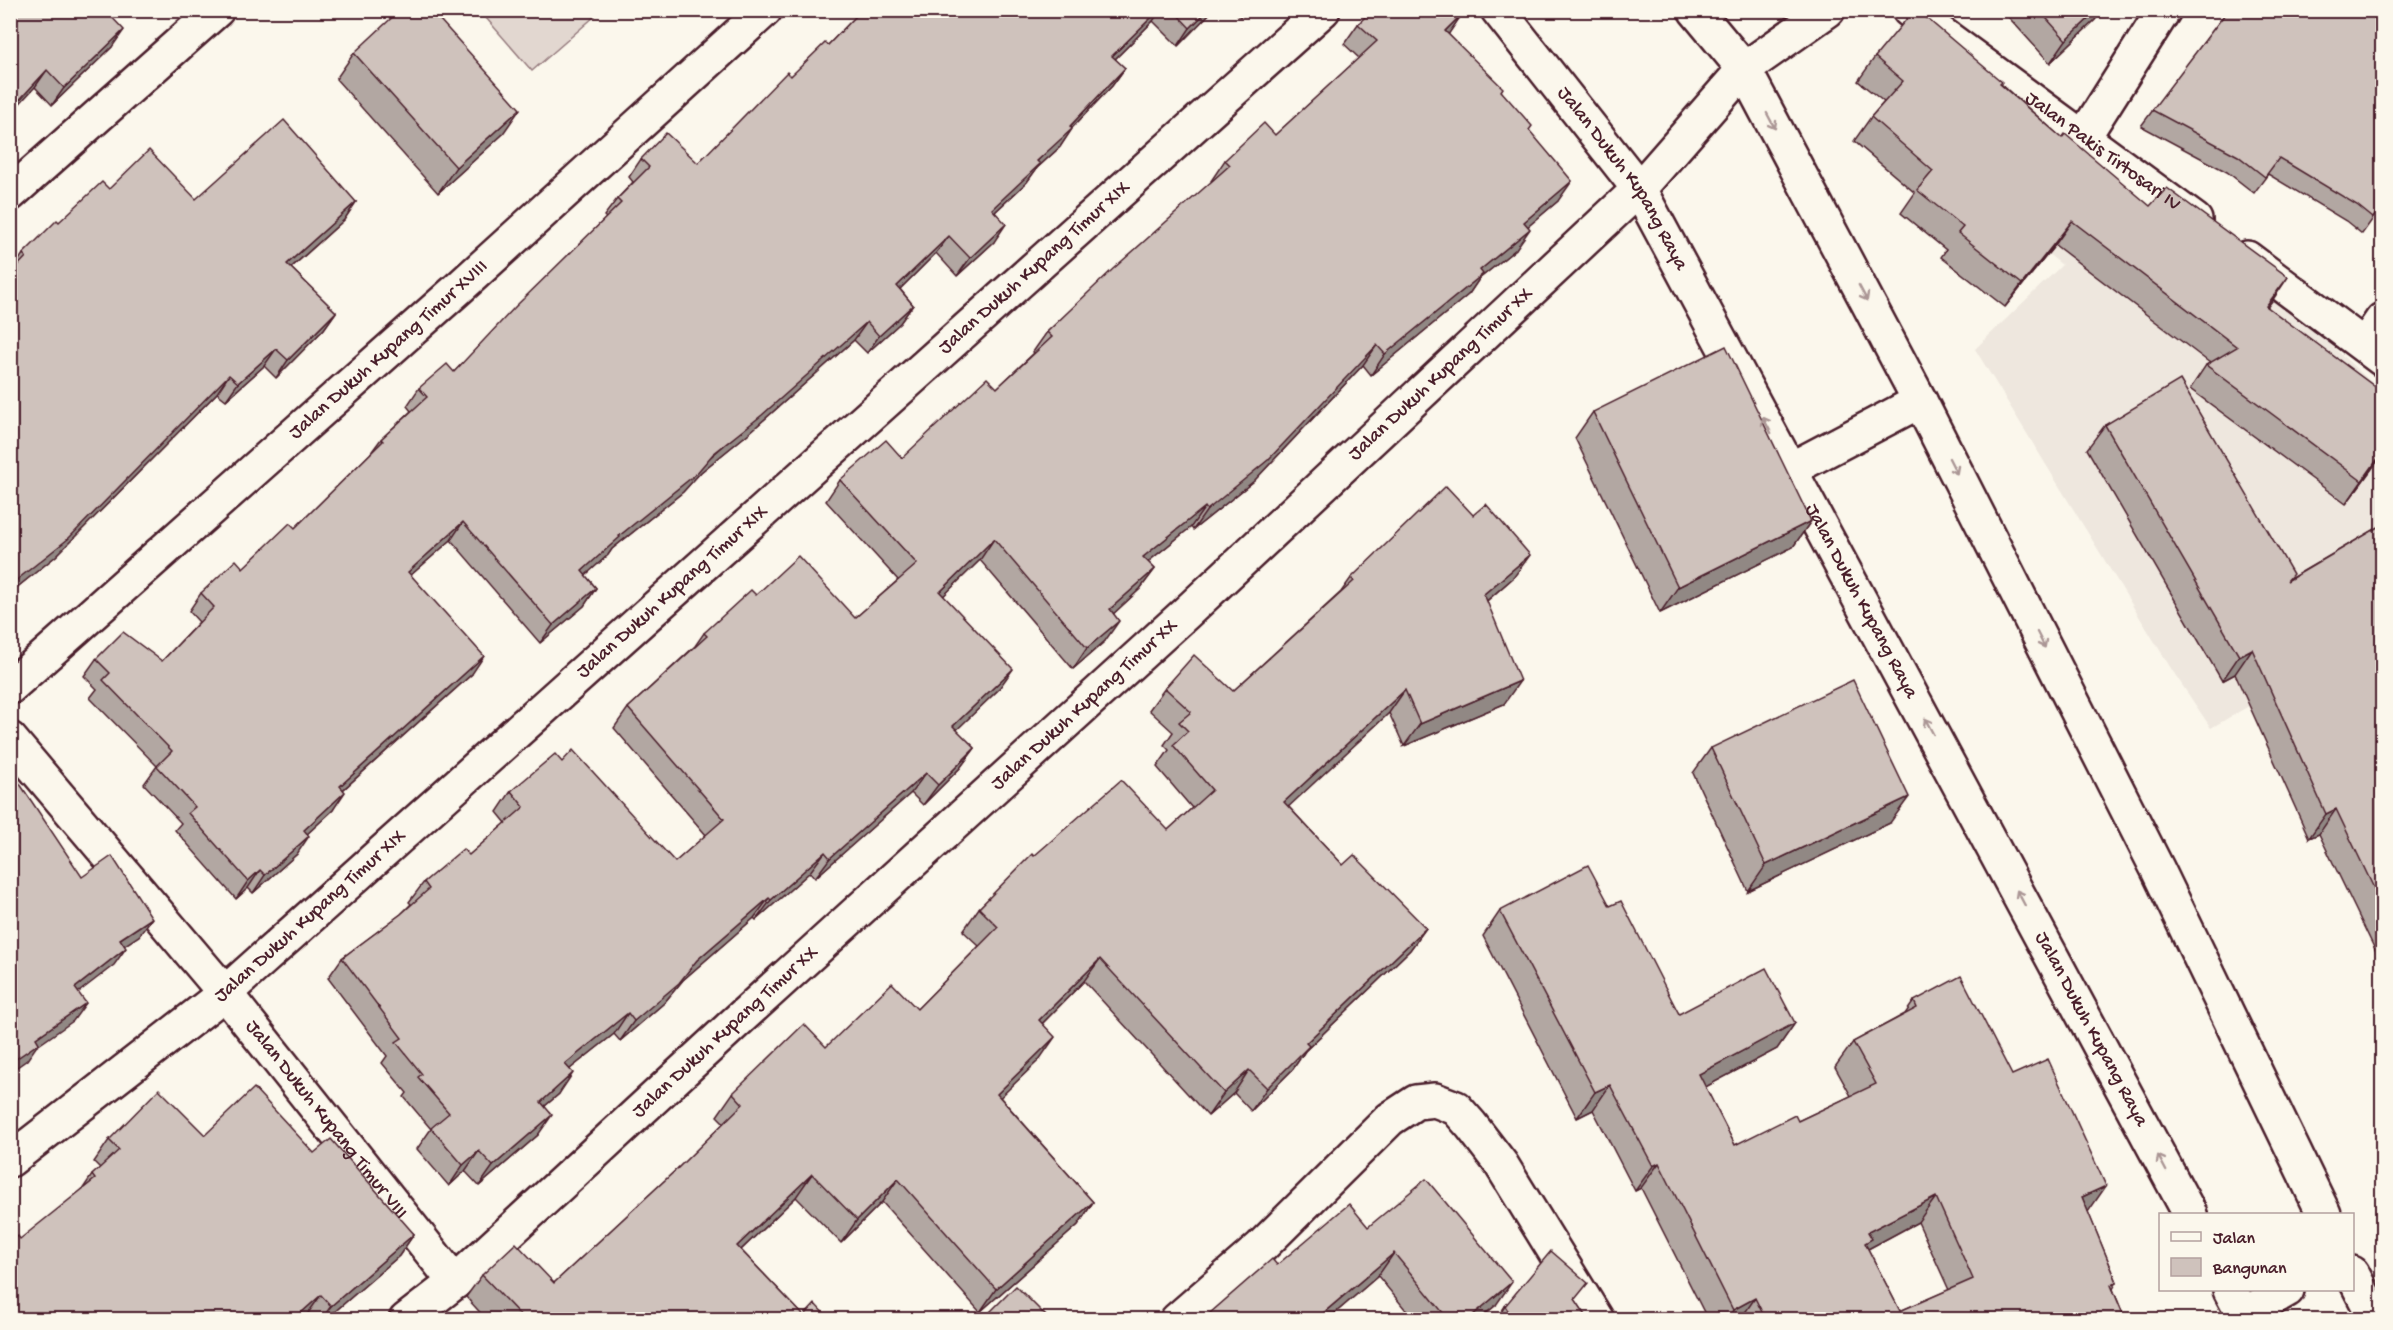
<svg xmlns="http://www.w3.org/2000/svg" width="2393" height="1330" font-family="'Gochi Hand',sans-serif">
  <style>
    .built { fill: #eee7de }
    .green { fill: #e2d7d0; stroke: #967b7e; stroke-width: 1.5 }
    .lines { fill: none; stroke-linecap: round; stroke-linejoin: round }
    .street-casing { stroke: #4a1f2b; stroke-width: 38 }
    .street { stroke: #fbf7ec; stroke-width: 33 }
    .wall { fill: #b2a7a2; stroke: #4a1f2b; stroke-width: 1.5; fill-rule: evenodd }
    .shaded-wall { fill: #918884; stroke: #4a1f2b; stroke-width: 1.5 }
    .building { fill: #cfc2bc; stroke: #4a1f2b; stroke-width: 1.5; fill-rule: evenodd }
    .oneway { stroke: #ab9695 }
    .labels { text-anchor: middle; dominant-baseline: central; stroke-width: 6; stroke-linejoin: round; paint-order: stroke }
    .street-label { font-size: 20px; fill: #4a1f2b; stroke: #fbf7ec }
  </style>
  <rect width="100%" height="100%" fill="#fbf7ec"/>
  <filter id="ink" filterUnits="userSpaceOnUse"><feTurbulence type="fractalNoise" baseFrequency=".0167" numOctaves="2"/><feDisplacementMap in="SourceGraphic" scale="12" xChannelSelector="R" yChannelSelector="G"/><feConvolveMatrix kernelMatrix="1 2 1 2 8 2 1 2 1" color-interpolation-filters="sRGB"/></filter>
  <g filter="url(#ink)">
    <polygon class="built" points="2000,215 2273,292 2382,392 2382,629 2211,728 2172,670 1975,349 2062,265"/>
    <polygon class="green" points="480,11 590,11 595,16 532,71"/>
    <g class="lines">
      <defs>
        <g id="street">
          <path id="s1" d="M1498,10L1639,189L2190,1214"/>
          <polyline points="1695,10 1744,69 1920,401 2158,870 2324,1214"/>
          <path id="s2" d="M1909,10L2195,220"/>
          <polyline points="2083,138 2164,10"/>
          <polyline points="10,194 217,10"/>
          <polyline points="2247,258 2382,359"/>
          <polyline points="2365,345 2382,320"/>
          <polyline points="1791,469 1920,401"/>
          <path id="s3" d="M10,687L459,288L765,10"/>
          <path id="s4" d="M10,739L225,993L455,1282"/>
          <path id="s5" d="M10,1160L225,993L1323,10"/>
          <polyline points="2352,1273 2376,1320"/>
          <polyline points="2230,1290 2246,1320"/>
          <polyline points="2243,1315 2287,1290"/>
          <path id="s6" d="M406,1320L455,1282L735,1023L1186,613L1639,189L1744,69L1828,10"/>
          <polyline points="1177,1320 1261,1247 1390,1119 1416,1102 1435,1100 1456,1108 1471,1125 1501,1164 1597,1320"/>
        </g>
      </defs>
      <use href="#street" class="street-casing"/>
      <use href="#street" class="street"/>
    </g>
    <g class="wall">
      <polygon points="10,10 107,12 112,47 52,105 35,87"/>
      <polygon points="862,10 1213,10 1178,46 1153,21 1115,59 1125,68 1112,86 1072,128 1060,147 1037,168 1027,182 995,212 994,242 957,276 936,253 900,289 913,305 900,323 867,353 854,340 749,433 701,472 683,492 612,549 608,555 585,575 596,588 584,606 540,643 451,540 411,575 472,674 343,790 333,810 307,834 297,854 253,893 248,888 236,899 175,830 181,823 144,784 157,766 90,698 97,689 84,676 96,659 162,661 199,622 189,611 201,593 243,568 295,528 370,454 381,439 411,411 407,406 419,388 454,372 606,218 604,216 617,199 633,182 629,177 641,159 698,163 791,76 828,45"/>
      <polygon points="1233,10 1247,10 1240,17"/>
      <polygon points="2002,10 2102,10 2095,20 2050,63"/>
      <polygon points="2228,10 2382,206 2362,234 2346,221 2268,174 2254,193 2227,172 2141,126"/>
      <polygon points="1462,14 1448,34 1501,91 1529,130 1558,201 1528,226 1516,249 1479,279 1469,294 1371,375 1363,365 1254,481 1193,530 1191,527 1148,562 1155,569 1140,589 1113,614 1105,641 1073,669 980,560 943,596 998,690 956,730 975,748 960,768 923,805 911,793 815,878 810,872 756,920 754,918 683,980 664,1003 620,1041 614,1034 570,1069 559,1094 545,1106 538,1135 479,1186 465,1171 449,1186 417,1149 431,1129 404,1097 407,1093 382,1063 387,1056 328,978 342,958 401,914 411,904 409,902 424,882 469,855 506,823 497,812 511,791 562,762 675,862 706,835 614,728 628,708 695,646 704,633 756,595 855,618 898,580 826,501 840,480 902,458 997,388 1034,353 1033,352 1047,332 1212,182 1211,181 1225,160 1275,135 1359,58 1344,44 1358,24"/>
      <polygon points="354,53 502,135 438,193 336,79"/>
      <polygon points="1875,57 2001,84 2062,138 2267,307 2382,455 2346,504 2190,389 2206,365 2210,363 2055,245 2005,307 1941,257 1946,250 1901,213 1915,193 1854,141 1871,117 1884,102 1858,81"/>
      <polygon points="109,189 196,199 356,202 344,220 291,268 336,312 324,329 276,378 264,366 226,400 217,393 56,556 10,593 10,274 12,273 11,272 23,254 59,222"/>
      <polygon points="1593,412 1811,521 1793,547 1660,613 1575,438"/>
      <polygon points="2105,425 2288,580 2382,525 2382,964 2319,834 2309,838 2235,674 2222,681 2087,449"/>
      <polygon points="1514,577 1487,601 1504,704 1404,746 1389,713 1288,806 1343,865 1426,928 1410,950 1305,1051 1293,1069 1251,1111 1234,1093 1208,1116 1084,981 1042,1024 1039,1060 1000,1097 1093,1202 1078,1225 980,1312 882,1202 841,1243 796,1197 741,1250 804,1316 830,1320 487,1320 466,1297 482,1275 554,1283 677,1169 724,1123 717,1116 733,1093 826,1047 917,1009 979,946 963,931 979,908 1034,856 1168,830 1192,808 1157,767 1169,750 1164,745 1173,732 1149,710 1165,688 1233,691 1341,592 1351,578"/>
      <polygon points="1711,748 1890,823 1748,891 1693,773"/>
      <path d="M1610,906L1679,1014L1795,1023L1777,1049L1705,1087L1735,1145L1798,1121L1851,1096L1835,1067L1853,1042L1905,1014L1914,1001L2012,1075L2088,1212L2117,1282L2113,1289L2123,1314L2119,1320H1708L1641,1188L1635,1191L1593,1110L1577,1118L1483,936L1500,911ZM1918,1222L1949,1290L1900,1311L1868,1249Z"/>
      <polygon points="205,1135 314,1153 414,1234 399,1256 325,1320 309,1320 306,1316 303,1320 10,1320 82,1190 92,1175 100,1168 94,1162 109,1140"/>
      <polygon points="1368,1227 1496,1305 1478,1320 1414,1320 1378,1276 1327,1320 1202,1320 1277,1265"/>
      <polygon points="1576,1301 1589,1320 1496,1320 1505,1306"/>
      <polygon points="989,1313 1050,1320 984,1320"/>
    </g>
    <g class="shaded-wall">
      <polygon points="1159,10 1161,10 1153,21 1100,74 1112,56"/>
      <polygon points="1208,10 1213,10 1178,46 1190,28"/>
      <polygon points="2098,10 2102,10 2095,20 2050,63 2066,40"/>
      <polygon points="1462,14 1448,35 1445,31"/>
      <polygon points="124,30 112,47 52,105 64,88"/>
      <polygon points="1125,68 1112,86 1066,134 1072,129 1060,147 1037,168 1027,182 980,226 992,209"/>
      <polygon points="47,70 35,87 10,114 10,110"/>
      <polygon points="520,109 502,135 438,193 456,167"/>
      <polygon points="1572,181 1558,201 1510,242 1524,222"/>
      <polygon points="356,202 344,220 275,282 287,264"/>
      <polygon points="2072,221 2055,245 2005,307 2022,284"/>
      <polygon points="1006,224 994,242 957,276 970,258"/>
      <polygon points="1530,229 1516,249 1479,279 1469,294 1371,375 1385,354 1480,270"/>
      <polygon points="949,236 936,253 885,304 897,286"/>
      <polygon points="2288,277 2272,301 2250,330 2266,306"/>
      <polygon points="913,305 900,323 867,353 879,336"/>
      <polygon points="336,312 324,329 276,378 288,360"/>
      <polygon points="867,322 854,340 749,433 701,472 683,492 612,549 608,555 570,589 582,571 619,536"/>
      <polygon points="1377,345 1363,365 1254,481 1193,530 1207,510"/>
      <polygon points="276,349 264,366 226,400 238,383"/>
      <polygon points="229,375 217,393 56,556 10,593 10,587 14,582"/>
      <polygon points="2382,453 2382,455 2346,504 2362,481"/>
      <polygon points="1205,507 1191,527 1129,577 1143,557"/>
      <polygon points="1811,521 1793,547 1660,613 1678,587"/>
      <polygon points="463,522 451,540 395,589 408,572"/>
      <polygon points="994,539 980,560 926,613 940,592"/>
      <polygon points="1530,555 1514,577 1468,617 1484,594"/>
      <polygon points="1155,569 1140,589 1096,630 1110,609"/>
      <polygon points="596,588 584,606 540,643 553,625"/>
      <polygon points="1119,621 1105,641 1073,669 1087,648"/>
      <polygon points="2252,649 2235,674 2222,681 2239,656"/>
      <polygon points="484,656 472,674 327,804 340,786"/>
      <polygon points="1013,669 998,690 939,747 953,726"/>
      <polygon points="1520,681 1504,704 1404,746 1420,724"/>
      <polygon points="1405,690 1389,713 1269,825 1284,802"/>
      <polygon points="975,748 960,768 923,805 938,785"/>
      <polygon points="926,773 911,793 815,878 830,858"/>
      <polygon points="345,792 333,810 292,848 304,830"/>
      <polygon points="1909,797 1890,823 1748,891 1766,865"/>
      <polygon points="2336,809 2319,834 2309,838 2326,814"/>
      <polygon points="309,836 297,854 253,893 265,875"/>
      <polygon points="825,852 810,872 756,920 771,900"/>
      <polygon points="260,870 248,888 236,899 248,881"/>
      <polygon points="769,898 754,918 683,980 664,1003 620,1041 634,1021 697,960"/>
      <polygon points="152,918 139,936 107,957 120,939"/>
      <polygon points="1426,928 1410,950 1305,1051 1293,1069 1251,1111 1267,1088 1306,1043"/>
      <polygon points="126,948 114,965 62,1005 75,988"/>
      <polygon points="1100,959 1084,981 1023,1043 1039,1020"/>
      <polygon points="86,1003 73,1021 36,1047 27,1060 10,1072 10,1063 36,1038"/>
      <polygon points="628,1013 614,1034 551,1084 565,1064"/>
      <polygon points="1795,1023 1777,1049 1681,1100 1699,1074"/>
      <polygon points="1055,1037 1039,1060 981,1116 997,1094"/>
      <polygon points="1249,1070 1234,1093 1208,1116 1224,1093"/>
      <polygon points="573,1073 559,1094 526,1122 541,1102"/>
      <polygon points="1610,1085 1593,1110 1577,1118 1595,1092"/>
      <polygon points="552,1115 538,1135 479,1186 493,1166"/>
      <polygon points="479,1151 465,1171 449,1186 463,1165"/>
      <polygon points="1659,1163 1641,1188 1635,1191 1653,1166"/>
      <polygon points="812,1174 796,1197 721,1269 737,1246"/>
      <polygon points="898,1179 882,1202 841,1243 857,1220"/>
      <polygon points="2106,1186 2088,1212 2082,1197"/>
      <polygon points="1936,1197 1918,1222 1864,1251 1854,1265 1868,1232"/>
      <polygon points="1093,1202 1078,1225 980,1312 996,1289"/>
      <polygon points="414,1234 399,1256 325,1320 321,1320 331,1306"/>
      <polygon points="1394,1253 1378,1276 1327,1320 1318,1320 1321,1315"/>
      <polygon points="1512,1282 1496,1305 1478,1320 1467,1320"/>
      <polygon points="321,1295 306,1316 303,1320 293,1320"/>
      <polygon points="1755,1298 1740,1320 1727,1320 1733,1310"/>
      <polygon points="2123,1314 2119,1320 2111,1320 2112,1318"/>
    </g>
    <g class="building">
      <polygon points="10,10 105,10 124,30 64,88 47,70 10,110"/>
      <polygon points="400,10 431,10 520,109 456,167 354,53"/>
      <polygon points="862,10 1159,10 1112,56 1125,68 1070,126 1072,129 1037,161 1040,164 992,209 1006,224 970,258 949,236 897,286 913,305 879,336 867,322 762,415 713,454 696,474 619,536 620,537 582,571 596,588 553,625 463,522 408,572 484,656 340,786 345,792 304,830 309,836 265,875 260,870 248,881 188,813 195,807 157,766 172,751 103,680 110,673 96,659 123,632 162,661 214,607 201,593 236,560 243,568 290,523 295,528 383,441 381,439 427,397 419,388 447,364 454,372 515,307 621,203 617,199 649,167 641,159 666,133 698,163 787,72 791,76 825,43 828,45"/>
      <polygon points="1173,10 1208,10 1190,28"/>
      <polygon points="1372,10 1459,10 1462,14 1445,31 1503,88 1501,91 1532,126 1529,130 1572,181 1524,222 1530,229 1480,270 1483,274 1385,354 1377,345 1268,460 1207,510 1205,507 1143,557 1155,569 1110,609 1119,621 1087,648 994,539 940,592 1013,669 953,726 975,748 938,785 926,773 830,858 825,852 771,900 769,898 697,960 679,983 634,1021 628,1013 565,1064 573,1073 541,1102 552,1115 493,1166 479,1151 463,1165 431,1128 449,1113 418,1077 422,1074 396,1042 402,1038 342,958 401,914 429,889 424,882 463,849 469,855 524,807 511,791 555,754 562,762 573,750 675,862 724,819 628,708 707,636 704,633 751,590 756,595 798,556 855,618 917,564 840,480 886,440 902,458 987,378 997,388 1052,337 1047,332 1113,269 1230,165 1225,160 1264,123 1275,135 1377,41 1358,24"/>
      <polygon points="1914,10 1917,10 2002,82 2000,84 2062,138 2065,134 2150,206 2167,188 2288,277 2266,306 2382,392 2382,453 2362,481 2206,365 2237,347 2072,221 2022,284 1958,233 1963,227 1917,190 1933,171 1871,117 1903,81 1875,57"/>
      <polygon points="2039,10 2098,10 2066,40"/>
      <polygon points="2228,10 2382,10 2382,205 2373,218 2357,205 2279,158 2265,177 2238,156 2152,110"/>
      <polygon points="284,120 356,202 287,264 336,312 288,360 276,349 238,383 229,375 68,539 14,582 10,577 10,274 26,257 23,254 57,220 59,222 102,182 109,189 149,150 196,199"/>
      <polygon points="1726,346 1811,521 1678,587 1593,412"/>
      <polygon points="2180,380 2293,574 2287,581 2382,525 2382,905 2336,809 2326,814 2252,649 2239,656 2105,425"/>
      <polygon points="1446,486 1473,515 1486,504 1530,555 1484,594 1520,681 1420,724 1405,690 1284,802 1343,865 1354,855 1426,928 1306,1043 1309,1046 1267,1088 1249,1070 1224,1093 1100,959 1039,1020 1055,1037 997,1094 1093,1202 996,1289 898,1179 857,1220 812,1174 737,1246 804,1316 815,1304 830,1320 519,1320 522,1317 482,1275 516,1243 554,1283 677,1169 743,1104 733,1093 804,1024 826,1047 892,983 917,1009 998,927 979,908 1032,854 1034,856 1121,780 1168,830 1212,790 1173,745 1188,731 1179,722 1191,712 1165,688 1194,655 1233,691 1354,581 1351,578"/>
      <polygon points="1853,680 1909,797 1766,865 1711,748"/>
      <polygon points="10,769 82,877 112,856 152,918 120,939 126,948 75,988 86,1003 36,1038 39,1043 10,1063"/>
      <path d="M1588,865L1610,906L1621,901L1679,1014L1766,968L1795,1023L1699,1074L1735,1145L1795,1115L1798,1121L1876,1084L1853,1042L1917,1008L1914,1001L1961,976L2012,1075L2048,1059L2106,1186L2082,1197L2117,1282L2111,1285L2123,1314L2112,1318L2113,1320H1766L1755,1298L1733,1310L1659,1163L1653,1166L1610,1085L1595,1092L1500,911ZM1936,1197L1973,1279L1900,1311L1865,1243L1872,1239L1868,1232Z"/>
      <polygon points="254,1088 314,1153 331,1139 414,1234 331,1306 321,1295 293,1320 10,1320 10,1242 18,1236 20,1239 95,1179 92,1175 119,1150 109,1140 159,1089 205,1135"/>
      <polygon points="1426,1179 1512,1282 1467,1320 1449,1320 1394,1253 1321,1315 1324,1320 1202,1320 1272,1259 1277,1265 1349,1204 1368,1227"/>
      <polygon points="1551,1251 1588,1283 1575,1299 1589,1320 1514,1320 1505,1306"/>
      <polygon points="1016,1286 1050,1320 995,1320 989,1313"/>
    </g>
    <defs><path id="oneway-shaft" d="M-6 0H5M1.5-3L5.5 0L1.5 3" fill="none" stroke-width="1.6" stroke-linecap="round" stroke-linejoin="round" transform="scale(1.5)"/></defs>
    <g class="oneway">
      <use href="#oneway-shaft" transform="translate(1771 121) rotate(62)"/>
      <use href="#oneway-shaft" transform="translate(1863 293) rotate(62)"/>
      <use href="#oneway-shaft" transform="translate(1767 425) rotate(-118)"/>
      <use href="#oneway-shaft" transform="translate(1953 466) rotate(63)"/>
      <use href="#oneway-shaft" transform="translate(2041 640) rotate(63)"/>
      <use href="#oneway-shaft" transform="translate(1929 726) rotate(-118)"/>
      <use href="#oneway-shaft" transform="translate(2021 898) rotate(-118)"/>
      <use href="#oneway-shaft" transform="translate(2162 1163) rotate(-118)"/>
    </g>
  </g>
  <g class="labels">
    <g class="street-label">
      <text stroke="none"><textPath href="#s2" startOffset="240">Jalan Pakis Tirtosari IV</textPath></text>
      <text stroke="none"><textPath href="#s1" startOffset="210">Jalan Dukuh Kupang Raya</textPath></text>
      <text stroke="none"><textPath href="#s5" startOffset="1359">Jalan Dukuh Kupang Timur XIX</textPath></text>
      <text stroke="none"><textPath href="#s3" startOffset="507">Jalan Dukuh Kupang Timur XVIII</textPath></text>
      <text stroke="none"><textPath href="#s6" startOffset="1402">Jalan Dukuh Kupang Timur XX</textPath></text>
      <text stroke="none"><textPath href="#s5" startOffset="873">Jalan Dukuh Kupang Timur XIX</textPath></text>
      <text stroke="none"><textPath href="#s1" startOffset="696">Jalan Dukuh Kupang Raya</textPath></text>
      <text stroke="none"><textPath href="#s6" startOffset="916">Jalan Dukuh Kupang Timur XX</textPath></text>
      <text stroke="none"><textPath href="#s5" startOffset="387">Jalan Dukuh Kupang Timur XIX</textPath></text>
      <text stroke="none"><textPath href="#s1" startOffset="1182">Jalan Dukuh Kupang Raya</textPath></text>
      <text stroke="none"><textPath href="#s6" startOffset="430">Jalan Dukuh Kupang Timur XX</textPath></text>
      <text stroke="none"><textPath href="#s4" startOffset="495">Jalan Dukuh Kupang Timur VIII</textPath></text>
    </g>
  </g>
  <rect width="2393" height="1330" fill="none" stroke="#fbf7ec" stroke-width="36"/>
  <rect x="18" y="18" width="2357" height="1294" fill="none" stroke="#4a1f2b" stroke-width="2" filter="url(#ink)"/>
  <rect x="2159" y="1213" width="195" height="78" fill="#fbf7ec" stroke="#b4a19f" stroke-width="1.5"/>
  <rect x="2171" y="1232" width="30" height="9" fill="#fbf7ec" stroke="#b4a19f" stroke-width="1.5"/>
  <text x="2213" y="1243" font-size="18" fill="#4a1f2b">Jalan</text>
  <rect x="2171" y="1258" width="30" height="18" fill="#cfc2bc" stroke="#b4a19f" stroke-width="1.5"/>
  <text x="2213" y="1273" font-size="18" fill="#4a1f2b">Bangunan</text>
</svg>
